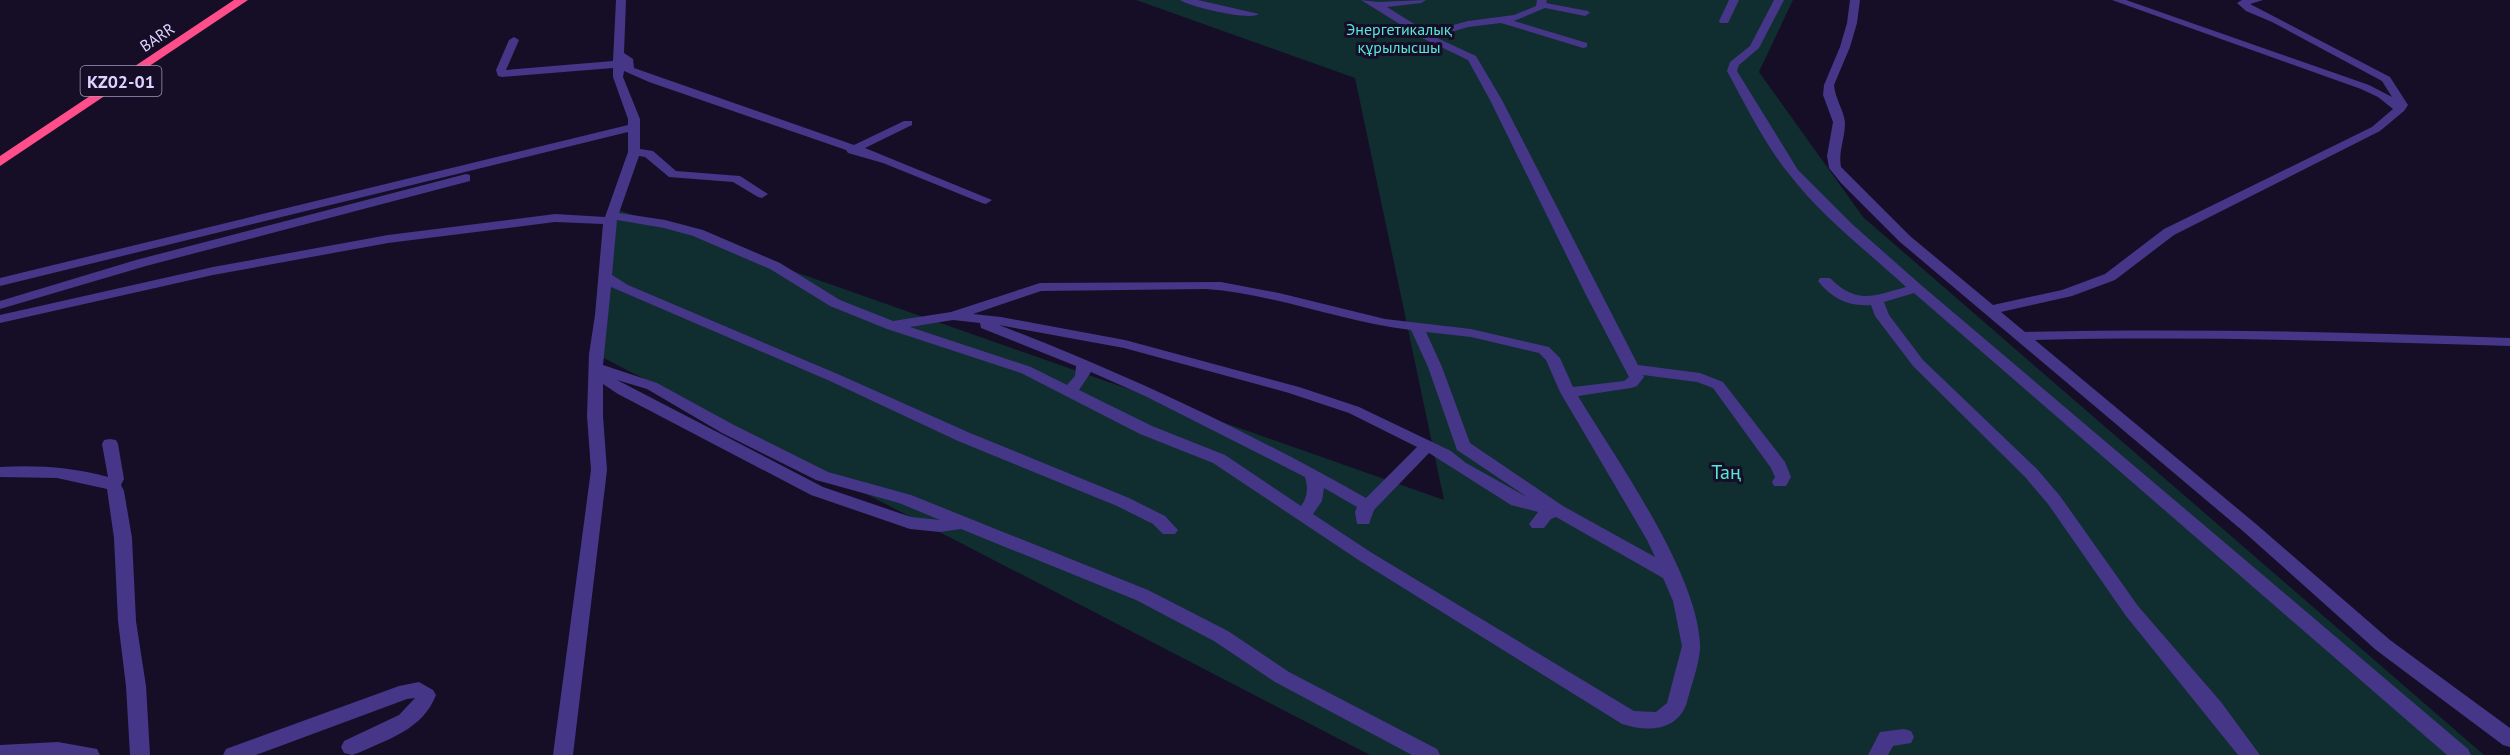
<svg xmlns="http://www.w3.org/2000/svg" width="2510" height="755" font-family="'PT Sans',sans-serif">
  <style>
    .green { fill: #102d30 }
    .lines { fill: none; stroke-linecap: round; stroke-linejoin: round }
    .minor { fill: #453688; fill-rule: evenodd }
    .motorway { fill: #ff4e89; fill-rule: evenodd }
    .labels { text-anchor: middle; dominant-baseline: central; stroke-width: 6; stroke-linejoin: round; paint-order: stroke }
    .far-park-label { font-size: 16px; fill: #58e6d7; stroke: #150e26 }
    .far-street-label { font-size: 16px; fill: #ded3ff; stroke: #150e26 }
    .shield { fill: #150e26; stroke: #a298be; stroke-width: 1.5 }
    .shield-label { font-size: 18px; font-weight: bold; fill: #ded3ff }
    .park-label { font-size: 20px; fill: #58e6d7; stroke: #150e26 }
  </style>
  <rect width="100%" height="100%" fill="#150e26"/>
  <polygon class="green" points="1136,0 1793,0 1759,72 1863,217 2484,755 1370,755 596,354 613,208 1444,500 1355,78"/>
  <g class="lines">
    <g class="minor">
      <path d="M616,0H626L624,53L633,59L634,68L854,145L904,121H912V125L865,148L992,200L986,204L982,203L883,163L848,153L846,150L649,82L624,71L623,77L640,119V149L653,151L676,171L740,176L768,194L762,198L758,197L733,182L669,177L645,157L639,156L619,213L665,220L703,230L780,263L840,300L893,321L951,312L1040,283L1221,282L1279,293L1385,319L1471,329L1549,347L1560,358L1573,387L1624,381L1629,377L1585,293L1490,100L1468,60L1422,38L1361,0L1378,2L1426,0L1421,3L1387,7L1427,32L1468,21L1514,15L1536,6L1537,0H1547L1546,3L1588,11L1590,13L1585,16L1545,8L1514,21L1587,43V47L1583,48L1501,23L1468,27L1435,37L1476,56L1502,100L1638,365L1700,373L1723,382L1785,462L1791,477L1786,486H1774L1772,482L1775,477L1771,468L1713,388L1697,382L1643,375L1644,377L1637,386L1631,388L1578,396C1616,459 1697,572 1700,644C1701,659 1691,687 1687,702C1678,732 1646,732 1622,724L1360,561L1213,463L1140,434L1021,373L887,329L830,306L770,269L693,236L664,228L617,220L612,275L628,285L840,375L970,433L1129,498L1165,516L1178,530L1175,534H1163L1153,524L1117,506L958,441L830,381L611,287L603,365L657,383L734,425L828,472L911,495L1148,590L1228,631L1289,672L1437,749L1440,755H1412L1275,682L1214,641L1136,600L961,529L940,532L910,529L811,495L618,394L603,384V416L607,470L573,755H553L591,470L587,416L589,354L595,315L603,224L555,222L388,243L213,275L0,323V315L213,267L388,235L555,214L605,217L628,152V132L0,286V278L628,125V119L613,77V68L502,77L498,76L496,70L509,40L514,37L519,40L506,70L613,61ZM1206,289C1276,294 1342,322 1411,330L1428,367L1457,450L1527,497L1466,463L1451,451L1359,407L1299,387L1125,340L1001,317L973,314L1041,291ZM953,320L980,323L981,328L1076,366L1075,376L1067,385L1031,367L910,327ZM999,325L1124,348L1289,393L1349,413L1417,447L1366,498C1248,431 1126,374 999,325ZM1426,332L1471,337L1539,353L1546,360L1560,392L1647,540L1655,557L1563,506L1470,443L1442,367ZM1091,372L1145,396L1305,477C1308,487 1308,497 1301,506L1225,455L1152,426L1079,390ZM617,380L647,389L722,433L816,480L899,503L940,520L911,517L823,487ZM1429,453L1511,505L1538,512L1529,524L1532,528H1544L1551,519L1556,517L1663,578L1673,601L1682,646L1667,703L1656,712L1634,711L1372,553L1313,514L1322,501L1324,488L1357,507L1355,512L1357,524H1369L1374,510Z"/>
      <path d="M1180,0H1198L1259,14C1250,21 1190,7 1180,0Z"/>
      <polygon points="1729,0 1739,0 1728,23 1720,23 1719,21"/>
      <path d="M1774,0H1784L1759,48L1739,65L1737,71L1798,170L1852,224L1921,285L2468,749L2471,755H2447L1914,293L1884,302L1889,315L1923,360L2037,469L2060,496L2138,606L2221,702L2260,755H2238L2126,616L2048,504L2025,477L1913,366L1875,316L1871,305C1849,307 1831,298 1818,281L1820,278H1830C1857,305 1873,296 1906,287C1868,252 1820,215 1789,174C1764,143 1746,106 1727,71L1730,62L1750,46Z"/>
      <path d="M1850,0H1860L1857,23L1850,47L1834,85C1835,99 1844,110 1845,123C1845,139 1838,152 1841,167L1910,236L1993,305L2062,290L2105,274L2164,229L2372,127L2393,109L2378,97L2361,89L2112,0H2126L2369,85L2392,97L2382,81L2272,22L2246,11L2237,3L2242,0H2263L2250,4L2390,77L2408,105L2404,111L2380,131L2174,235L2115,280L2072,296L2001,312L2025,332C2187,328 2348,332 2510,338V346C2351,341 2193,336 2035,340L2256,524L2390,640L2510,728V747L2503,745L2376,650L2244,532L1900,242L1841,183L1829,168L1827,156L1833,122L1823,95L1824,85L1840,47L1847,23Z"/>
      <polygon points="466,174 470,175 470,181 146,266 0,309 0,301 136,260"/>
      <path d="M110,439L116,440L118,444L124,479L121,485L124,491L132,538L136,621L146,686L150,755H130L126,686L118,621L114,538L107,489L57,478L0,477V467C36,465 72,467 108,477L102,444L104,440Z"/>
      <path d="M419,682L433,690L436,695C423,729 389,739 358,753L352,755L344,753L341,747L344,741L399,715L415,698L407,699L256,755H223L226,749L399,686Z"/>
      <polygon points="1904,729 1911,731 1914,737 1911,743 1893,746 1888,755 1868,755 1880,732"/>
      <polygon points="58,742 97,749 100,755 0,755 0,745"/>
    </g>
    <polygon class="motorway" points="234,0 248,0 0,166 0,156"/>
  </g>
  <g class="labels">
    <g class="far-park-label">
      <text x="1399" y="29">Энергетикалық<tspan x="1399" dy="18">құрылысшы</tspan></text>
    </g>
    <g class="far-street-label">
      <text transform="translate(157 37) rotate(-34)">BARR</text>
    </g>
    <rect class="shield" x="80.5" y="66" width="81" height="30" rx="4.5"/>
    <g class="shield-label">
      <text x="121" y="81">KZ02-01</text>
    </g>
    <g class="park-label">
      <text x="1726" y="472">Таң</text>
    </g>
  </g>
</svg>
